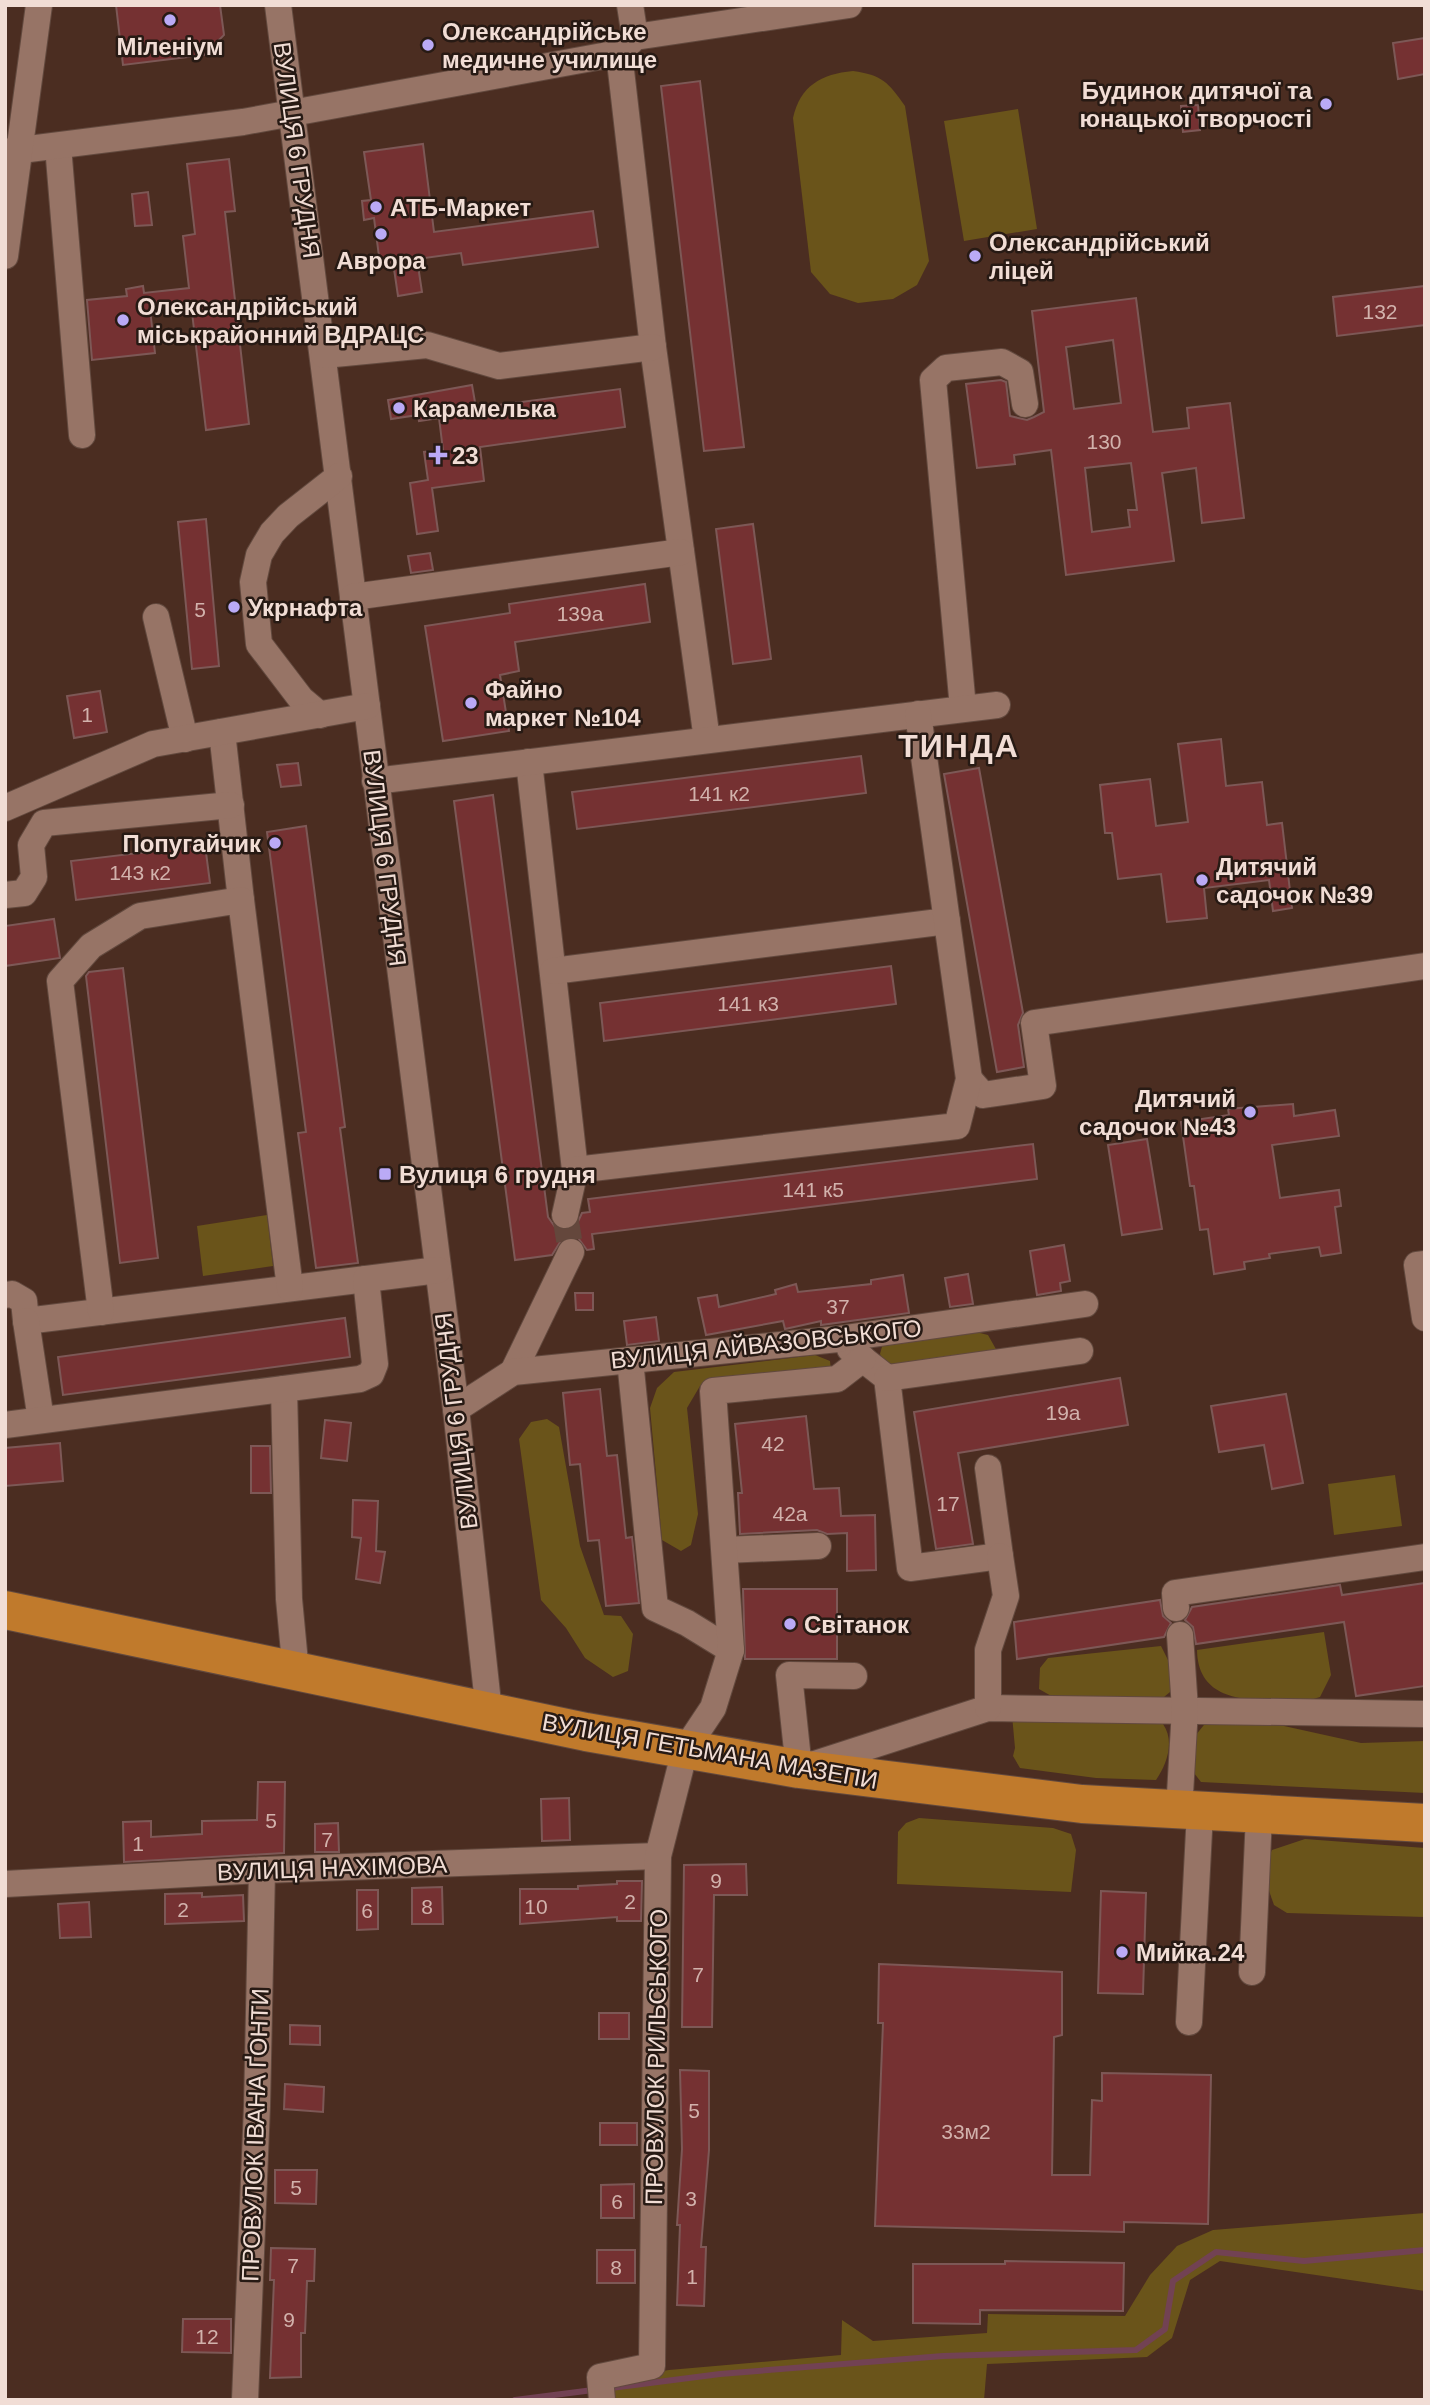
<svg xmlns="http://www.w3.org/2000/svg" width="1430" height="2405" font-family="Helvetica,sans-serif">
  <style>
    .green { fill: #6a541a }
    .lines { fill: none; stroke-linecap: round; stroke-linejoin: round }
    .stream { stroke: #724253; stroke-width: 6 }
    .building { fill: #753132; stroke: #7d5856; stroke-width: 2; fill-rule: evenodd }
    .minor-tunnel { stroke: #64473c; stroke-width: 26; stroke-dasharray: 26 13; stroke-linecap: butt }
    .minor-casing { stroke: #62493e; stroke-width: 28 }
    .highway-casing { stroke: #62493e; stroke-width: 40 }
    .minor { stroke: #977466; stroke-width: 26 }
    .highway { stroke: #c07a2c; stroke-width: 38 }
    .poi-dot { fill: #baaaf6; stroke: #271a14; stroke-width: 2.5 }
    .labels { text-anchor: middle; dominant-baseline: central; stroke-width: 5; stroke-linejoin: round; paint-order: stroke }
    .number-label { font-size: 21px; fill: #d2b2ac }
    .poi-label { font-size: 24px; font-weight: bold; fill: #f1ddd5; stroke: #271a14; text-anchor: start }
    .street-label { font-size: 24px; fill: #f1ddd5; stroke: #271a14 }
    .district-label { font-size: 32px; font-weight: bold; letter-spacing: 2px; fill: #f1ddd5; stroke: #271a14 }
  </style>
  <rect width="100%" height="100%" fill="#4b2d21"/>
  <g class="green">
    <path d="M853,71C882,75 888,82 905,106L929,261L917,285L893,299L858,303L830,294L811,272L793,118C800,86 821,74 853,71Z"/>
    <polygon points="1018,109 1037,229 964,241 944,121"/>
    <polygon points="267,1215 273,1266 203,1276 197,1226"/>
    <polygon points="968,1330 988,1335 997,1351 908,1367 885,1364 880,1354 883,1343"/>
    <polygon points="815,1355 830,1361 831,1370 719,1381 700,1386 687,1408 698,1514 691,1545 681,1551 662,1540 650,1408 657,1388 674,1372"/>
    <polygon points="547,1419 559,1427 580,1546 604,1615 621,1616 633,1634 628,1671 613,1677 585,1658 566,1628 541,1600 519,1439 531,1422"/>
    <polygon points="1395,1475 1402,1526 1334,1535 1328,1484"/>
    <path d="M1324,1632L1331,1675L1320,1697L1310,1700C1267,1699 1198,1711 1197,1650Z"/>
    <polygon points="1161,1646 1170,1664 1170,1692 1158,1702 1053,1697 1039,1689 1040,1668 1048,1658"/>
    <path d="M1012,1715L1163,1724C1175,1741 1167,1764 1156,1780L1096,1778L1020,1768L1013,1756L1015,1748Z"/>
    <polygon points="1208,1720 1284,1726 1361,1743 1425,1741 1425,1793 1201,1782 1187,1764 1191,1741"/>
    <polygon points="919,1818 1053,1828 1071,1834 1076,1850 1071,1892 897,1884 898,1832 906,1823"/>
    <polygon points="1305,1839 1425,1848 1425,1917 1287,1913 1274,1905 1262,1871 1272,1850"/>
    <polygon points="1425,2213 1425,2291 1220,2261 1190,2280 1172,2338 1147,2357 987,2364 984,2400 606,2400 610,2380 669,2370 841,2355 842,2320 873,2341 987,2333 988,2314 1125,2316 1150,2275 1177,2246 1213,2230"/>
  </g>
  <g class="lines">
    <g class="stream">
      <polyline points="611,2388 720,2374 943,2356 1136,2350 1165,2329 1173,2281 1216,2252 1304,2261 1425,2250"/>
      <polyline points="515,2400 593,2390"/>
    </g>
  </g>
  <g class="building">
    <polygon points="116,5 220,5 224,35 204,55 123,65"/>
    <polygon points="1425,38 1425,74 1398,79 1393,43"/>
    <polygon points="700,81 744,447 704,451 661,86"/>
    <polygon points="1198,105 1200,130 1183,132 1181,106"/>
    <polygon points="423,144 434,232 593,211 598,247 463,265 461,253 417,259 422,292 398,296 393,262 380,264 374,218 364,220 362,201 371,200 364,152"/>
    <polygon points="229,159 235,211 225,212 249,424 206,430 191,304 150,309 155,353 92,360 87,300 127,296 126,289 143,286 144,293 189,288 183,236 195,234 187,164"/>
    <polygon points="148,192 152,225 135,226 132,194"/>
    <polygon points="1425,286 1425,325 1337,336 1333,297"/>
    <path d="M1136,298L1153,432L1189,428L1187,408L1230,403L1244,518L1202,523L1196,468L1162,473L1174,561L1066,575L1051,450L1014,455L1015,464L977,468L966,384L1001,380L1006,382L1010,416L1027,420L1034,417L1044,412L1032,311ZM1113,340L1121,403L1074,409L1066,347ZM1131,463L1137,510H1128L1130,527L1092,532L1085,468Z"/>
    <polygon points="472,385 476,408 620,389 625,427 480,447 484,481 432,488 438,531 417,534 410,483 428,480 424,452 443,450 439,418 419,421 418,415 391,419 388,400"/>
    <polygon points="206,519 219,666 192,669 178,522"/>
    <polygon points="753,524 771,659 733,664 716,529"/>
    <polygon points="430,553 433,570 411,573 408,556"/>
    <polygon points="645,584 650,622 515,642 519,671 500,675 509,731 443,741 425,626 510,613 509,604"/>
    <polygon points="100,691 107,732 74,738 67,696"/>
    <polygon points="1221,739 1226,786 1262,782 1267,825 1282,823 1292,908 1273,911 1269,880 1204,888 1207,918 1167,922 1161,874 1118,879 1112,833 1105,833 1100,785 1150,779 1156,826 1188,822 1178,744"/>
    <polygon points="861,756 866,793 577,829 572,792"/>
    <polygon points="298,763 301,785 281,787 277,765"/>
    <polygon points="979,768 1023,1013 1018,1025 1024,1067 997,1072 944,774"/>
    <polygon points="493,795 548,1217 555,1227 562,1230 576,1226 582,1213 590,1212 588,1199 1033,1144 1037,1179 592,1234 594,1249 587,1250 578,1238 569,1236 562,1239 552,1255 515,1260 454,801"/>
    <polygon points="306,826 345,1127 340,1128 358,1263 316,1268 298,1133 306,1132 267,832"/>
    <polygon points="205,845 210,883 76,900 71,861"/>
    <polygon points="54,919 60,958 5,966 5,926"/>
    <polygon points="891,966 896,1004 604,1041 600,1003"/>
    <polygon points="123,968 158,1258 120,1263 86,976 89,972"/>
    <polygon points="1293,1104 1294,1116 1335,1110 1339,1136 1272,1145 1280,1198 1339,1190 1341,1206 1335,1207 1341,1253 1321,1256 1319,1247 1269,1254 1270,1258 1244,1262 1245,1269 1214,1274 1208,1229 1200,1230 1194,1186 1190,1186 1181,1122 1229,1115 1228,1109"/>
    <polygon points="1147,1139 1162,1229 1122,1235 1108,1145"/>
    <polygon points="1064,1245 1070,1281 1060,1283 1061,1291 1037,1295 1030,1251"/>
    <polygon points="968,1274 973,1304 950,1307 945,1278"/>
    <polygon points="903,1275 909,1313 821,1325 821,1321 785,1329 783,1321 706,1335 698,1298 717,1295 719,1307 776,1294 775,1290 796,1284 798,1292 871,1284 871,1280"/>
    <polygon points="575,1293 593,1293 593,1310 576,1310"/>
    <polygon points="656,1317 659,1341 627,1345 624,1321"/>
    <polygon points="345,1318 350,1357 63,1395 58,1357"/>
    <polygon points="1120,1378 1128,1425 958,1453 973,1544 936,1549 914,1412"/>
    <polygon points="600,1389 607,1456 617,1455 626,1538 632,1537 639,1603 606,1606 599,1540 588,1541 580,1464 570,1465 563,1393"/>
    <polygon points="1286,1394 1303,1483 1272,1489 1264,1445 1219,1452 1211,1406"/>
    <polygon points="806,1416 814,1489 839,1488 841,1516 875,1515 876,1570 847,1571 847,1533 827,1534 817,1530 740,1534 738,1493 742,1493 735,1424"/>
    <polygon points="325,1420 351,1423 347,1461 321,1458"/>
    <polygon points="60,1443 63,1481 5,1486 5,1448"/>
    <polygon points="251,1446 270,1446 271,1493 251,1493"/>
    <polygon points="353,1500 378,1501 376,1551 385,1552 380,1583 356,1579 361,1538 352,1537"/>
    <polygon points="1425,1583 1425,1686 1356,1696 1344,1622 1196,1644 1193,1627 1185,1620 1192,1607 1340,1585 1342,1595"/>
    <polygon points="743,1589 837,1589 837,1659 745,1659"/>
    <polygon points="1160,1600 1163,1616 1171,1623 1164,1637 1017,1659 1014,1622"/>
    <polygon points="258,1782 285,1782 284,1853 124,1862 123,1822 151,1821 151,1837 202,1834 202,1821 257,1820"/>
    <polygon points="569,1798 570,1840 542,1841 541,1799"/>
    <polygon points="338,1823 339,1852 315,1852 315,1824"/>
    <polygon points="746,1864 747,1895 714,1895 712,2027 682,2027 684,1865"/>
    <polygon points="617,1881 642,1881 641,1921 617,1921 617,1917 520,1924 520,1889 578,1889 578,1886 617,1884"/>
    <polygon points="442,1887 443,1924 412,1924 412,1888"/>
    <polygon points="357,1890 378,1890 378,1929 357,1930"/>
    <polygon points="1101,1891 1146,1893 1143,1994 1098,1993"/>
    <polygon points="202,1893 202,1897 243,1895 244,1921 165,1924 165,1894"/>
    <polygon points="89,1902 91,1937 60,1938 58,1904"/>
    <polygon points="879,1964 1062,1972 1062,2035 1054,2037 1052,2175 1090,2175 1092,2100 1102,2101 1102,2073 1211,2075 1208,2224 1124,2222 1124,2232 875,2226 883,2023 878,2023"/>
    <rect x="599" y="2013" width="30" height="26"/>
    <polygon points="290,2025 320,2026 320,2045 290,2044"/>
    <polygon points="680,2070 709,2071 709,2150 701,2247 706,2247 704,2306 677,2305 680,2225 677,2225 682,2149"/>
    <polygon points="285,2084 324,2087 323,2112 284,2109"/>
    <rect x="600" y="2123" width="37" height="22"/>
    <polygon points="275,2170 317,2170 316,2204 275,2203"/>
    <polygon points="634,2184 634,2218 601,2218 601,2185"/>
    <polygon points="271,2248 315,2249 314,2281 307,2281 305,2333 301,2333 301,2377 270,2378 274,2280 270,2280"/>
    <rect x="597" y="2250" width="38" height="33"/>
    <polygon points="1005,2261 1124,2263 1123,2311 980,2310 980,2324 913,2323 913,2264 1005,2264"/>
    <polygon points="183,2319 231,2319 231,2353 182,2352"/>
  </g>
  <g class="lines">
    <polyline class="minor-tunnel" points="565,1215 571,1252"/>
    <defs>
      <g id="minor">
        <polyline points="278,5 456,1409 489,1712"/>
        <polyline points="630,5 635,37"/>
        <polyline points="619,53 653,347 707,740"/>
        <polyline points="58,146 82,435"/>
        <polyline points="5,152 243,122 619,53 635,37 849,5"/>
        <polyline points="5,256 39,5"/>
        <polyline points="324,355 427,345 499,366 653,347"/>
        <polyline points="353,597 681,552"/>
        <polyline points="156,617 185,739"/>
        <polyline points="963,708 933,380 946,368 1002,362 1020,372 1025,404"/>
        <polyline points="320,715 301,699 259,644 253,582 259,555 272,533 288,516 339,476"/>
        <polyline points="222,732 241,900"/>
        <polyline points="529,762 575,1170"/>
        <polyline points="375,781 997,705"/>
        <polyline points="5,808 153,744 367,706"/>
        <polyline points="5,895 24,893 34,877 31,845 44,823 231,805"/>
        <polyline points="553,971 947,921"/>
        <polyline points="969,1079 983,1095 1043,1086 1034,1023 1425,966"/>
        <polyline points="565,1215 575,1170 957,1126 969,1079 918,714"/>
        <polyline points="1425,1264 1417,1265 1425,1318"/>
        <polyline points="5,1295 12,1294 24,1301 26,1321 366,1279"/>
        <polyline points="101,1312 60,981 91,946 140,916 241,900 290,1288"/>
        <polyline points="26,1321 41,1420"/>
        <polyline points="850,1349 887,1378 910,1568 1000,1556 988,1468"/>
        <polyline points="630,1360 655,1608 687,1623 731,1650"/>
        <polyline points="513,1372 571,1252"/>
        <polyline points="887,1378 1080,1351"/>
        <polyline points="284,1389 289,1599 296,1673"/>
        <polyline points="456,1409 513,1372 838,1339 1085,1304"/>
        <polyline points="5,1425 360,1379 371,1374 375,1364 366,1279 438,1270"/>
        <polyline points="725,1550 818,1546"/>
        <polyline points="1176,1608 1175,1593 1425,1557"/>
        <polyline points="854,1676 789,1675 799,1769 988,1708 1425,1714"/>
        <polyline points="988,1708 988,1650 1006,1596 1000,1556"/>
        <polyline points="1179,1811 1185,1709 1180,1635"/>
        <polyline points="5,1884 262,1870 658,1856"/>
        <polyline points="1252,1972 1259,1815"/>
        <polyline points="1189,2022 1200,1812"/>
        <polyline points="245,2400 257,2106 262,1870"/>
        <polyline points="602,2400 600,2377 652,2366 658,1856 685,1750 713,1708 731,1650 713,1391 837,1379 863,1359"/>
      </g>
      <polyline id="highway" points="5,1610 586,1732 799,1769 1082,1804 1425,1823"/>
    </defs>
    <use href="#minor" class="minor-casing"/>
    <use href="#highway" class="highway-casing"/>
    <use href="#minor" class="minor"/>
    <use href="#highway" class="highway"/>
  </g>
  <g class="poi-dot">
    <circle cx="170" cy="20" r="7"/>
    <circle cx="428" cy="45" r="7"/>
    <circle cx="1326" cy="104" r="7"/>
    <circle cx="376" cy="207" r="7"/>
    <circle cx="381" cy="234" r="7"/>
    <circle cx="975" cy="256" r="7"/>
    <circle cx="123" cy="320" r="7"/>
    <circle cx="399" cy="408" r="7"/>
    <path d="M434.5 444.5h7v7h7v7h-7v7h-7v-7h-7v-7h7z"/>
    <circle cx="234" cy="607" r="7"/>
    <circle cx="471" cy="703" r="7"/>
    <circle cx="275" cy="843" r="7"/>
    <circle cx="1202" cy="880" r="7"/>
    <circle cx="1250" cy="1112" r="7"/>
    <rect x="378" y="1167" width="14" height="14" rx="3.5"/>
    <circle cx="790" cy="1624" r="7"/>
    <circle cx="1122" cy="1952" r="7"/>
  </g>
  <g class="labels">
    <g class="number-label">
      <text x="1380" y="311">132</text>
      <text x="1104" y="441">130</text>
      <text x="200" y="609">5</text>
      <text x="580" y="613">139а</text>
      <text x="87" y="714">1</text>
      <text x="719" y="793">141 к2</text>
      <text x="140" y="872">143 к2</text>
      <text x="748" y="1003">141 к3</text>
      <text x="813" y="1189">141 к5</text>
      <text x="838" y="1306">37</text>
      <text x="1063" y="1412">19а</text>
      <text x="773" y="1443">42</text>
      <text x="948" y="1503">17</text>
      <text x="790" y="1513">42а</text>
      <text x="271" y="1820">5</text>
      <text x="327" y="1839">7</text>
      <text x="138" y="1843">1</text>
      <text x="716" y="1880">9</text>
      <text x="630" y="1901">2</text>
      <text x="427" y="1906">8</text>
      <text x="536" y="1906">10</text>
      <text x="183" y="1909">2</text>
      <text x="367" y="1910">6</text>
      <text x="698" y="1974">7</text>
      <text x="694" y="2110">5</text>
      <text x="966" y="2131">33м2</text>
      <text x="296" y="2187">5</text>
      <text x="691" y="2198">3</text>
      <text x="617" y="2201">6</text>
      <text x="293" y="2265">7</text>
      <text x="616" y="2267">8</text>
      <text x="692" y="2276">1</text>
      <text x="289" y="2319">9</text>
      <text x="207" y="2336">12</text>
    </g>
    <g class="poi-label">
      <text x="442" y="31">Олександрійське<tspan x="442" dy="28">медичне училище</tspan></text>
      <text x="170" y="46" text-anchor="middle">Міленіум</text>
      <text x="1312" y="90" text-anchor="end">Будинок дитячої та<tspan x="1312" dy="28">юнацької творчості</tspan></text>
      <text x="390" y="207">АТБ-Маркет</text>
      <text x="989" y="242">Олександрійський<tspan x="989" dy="28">ліцей</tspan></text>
      <text x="381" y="260" text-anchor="middle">Аврора</text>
      <text x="137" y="306">Олександрійський<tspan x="137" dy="28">міськрайонний ВДРАЦС</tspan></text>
      <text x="413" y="408">Карамелька</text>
      <text x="452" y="455">23</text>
      <text x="248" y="607">Укрнафта</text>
      <text x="485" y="689">Файно<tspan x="485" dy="28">маркет №104</tspan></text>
      <text x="261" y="843" text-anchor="end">Попугайчик</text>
      <text x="1216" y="866">Дитячий<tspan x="1216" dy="28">садочок №39</tspan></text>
      <text x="1236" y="1098" text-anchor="end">Дитячий<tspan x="1236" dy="28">садочок №43</tspan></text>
      <text x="399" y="1174">Вулиця 6 грудня</text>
      <text x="804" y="1624">Світанок</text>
      <text x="1136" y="1952">Мийка.24</text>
    </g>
    <g class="street-label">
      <text transform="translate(297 150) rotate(82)">ВУЛИЦЯ 6 ГРУДНЯ</text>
      <text transform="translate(385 858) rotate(83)">ВУЛИЦЯ 6 ГРУДНЯ</text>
      <text transform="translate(766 1344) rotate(-6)">ВУЛИЦЯ АЙВАЗОВСЬКОГО</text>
      <text transform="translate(456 1421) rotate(-97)">ВУЛИЦЯ 6 ГРУДНЯ</text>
      <text transform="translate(710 1751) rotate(10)">ВУЛИЦЯ ГЕТЬМАНА МАЗЕПИ</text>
      <text transform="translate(332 1868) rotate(-2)">ВУЛИЦЯ НАХІМОВА</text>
      <text transform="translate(656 2057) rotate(-89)">ПРОВУЛОК РИЛЬСЬКОГО</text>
      <text transform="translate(255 2135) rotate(-88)">ПРОВУЛОК ІВАНА ҐОНТИ</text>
    </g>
    <g class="district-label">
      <text x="959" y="746">ТИНДА</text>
    </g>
  </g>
  <rect width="1430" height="2405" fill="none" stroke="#f1ddd5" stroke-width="14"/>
</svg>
